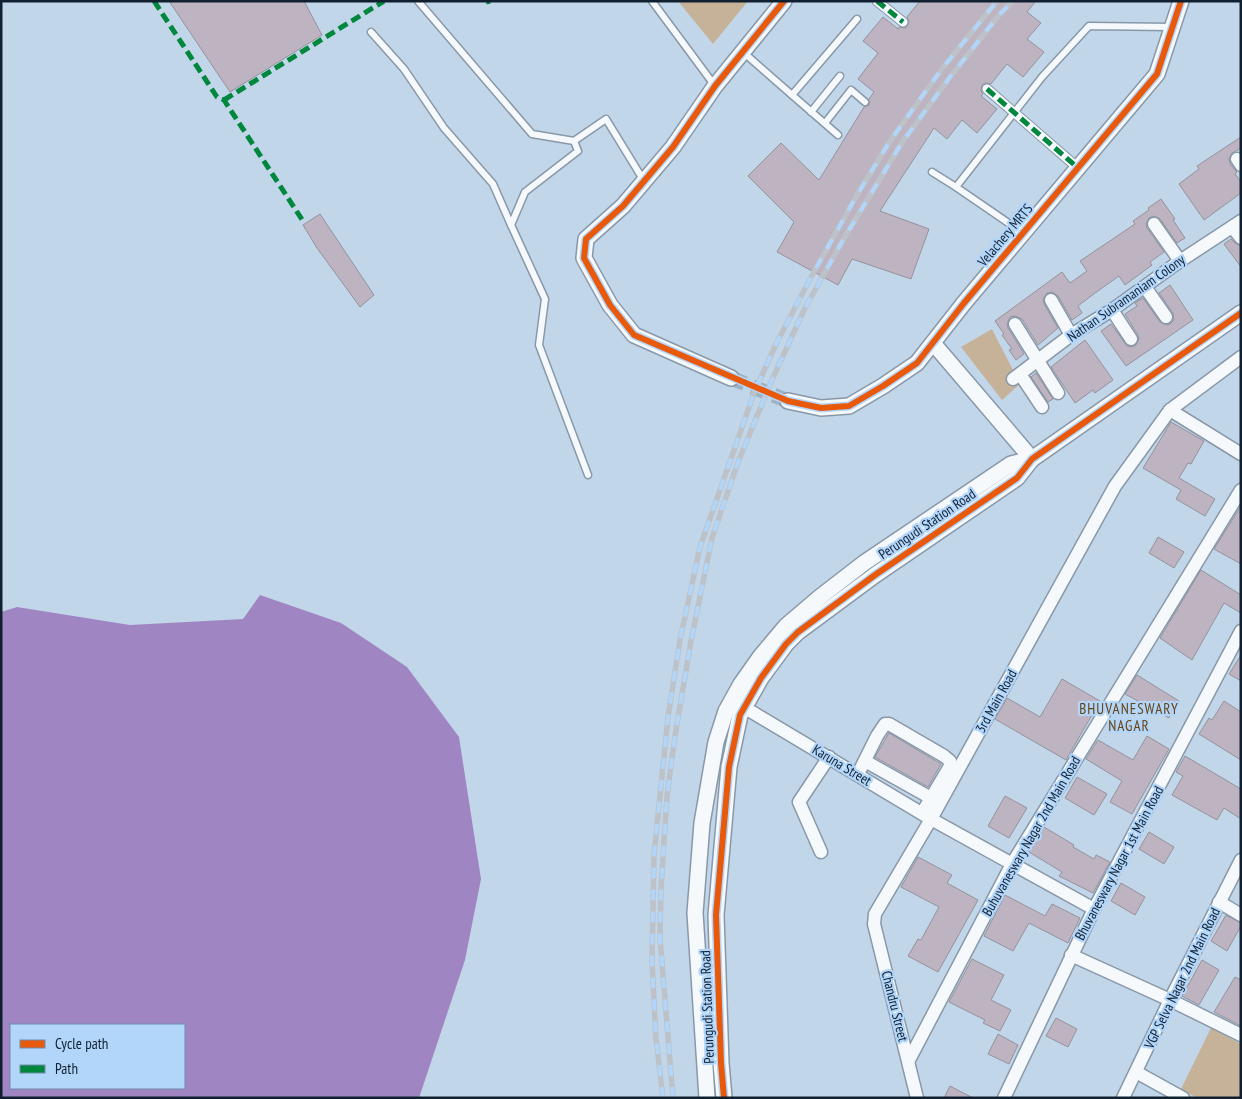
<svg xmlns="http://www.w3.org/2000/svg" width="1242" height="1099" font-family="'PT Sans Narrow',sans-serif">
  <style>
    .green { fill: #c6b299 }
    .water { fill: #a085c3; fill-rule: evenodd }
    .building { fill: #beb3c0; stroke: #94929c }
    .lines { fill: none; stroke-linecap: round; stroke-linejoin: round }
    .tertiary-tunnel { stroke: #9eb2c5; stroke-width: 15; stroke-dasharray: 15 8; stroke-linecap: butt }
    .service-casing { stroke: #8898a9; stroke-width: 9 }
    .pedestrian-casing { stroke: #8898a9; stroke-width: 11 }
    .minor-casing { stroke: #8898a9; stroke-width: 15 }
    .tertiary-casing { stroke: #8898a9; stroke-width: 18 }
    .service { stroke: #f6f9fc; stroke-width: 6 }
    .pedestrian { stroke: #f6f9fc; stroke-width: 9 }
    .minor { stroke: #f6f9fc; stroke-width: 12 }
    .tertiary { stroke: #f6f9fc; stroke-width: 15 }
    .rail-casing { stroke: #bcc2c7; stroke-width: 5.5 }
    .rail { stroke: #b2d5fa; stroke-width: 4; stroke-dasharray: 11; stroke-linecap: butt }
    .quiet { stroke: #00873e; stroke-width: 5; stroke-dasharray: 10 5; stroke-linecap: butt }
    .cycleway-casing { stroke: #b2d5fa; stroke-width: 9 }
    .cycleway { stroke: #e8590c; stroke-width: 6 }
    .labels { text-anchor: middle; dominant-baseline: central; stroke-width: 4.5; stroke-linejoin: round; paint-order: stroke }
    .street-label { font-size: 14px; fill: #102031; stroke: #b2d5fa }
    .neighbourhood-label { font-size: 15px; letter-spacing: 1px; fill: #684413; stroke: #b2d5fa }
  </style>
  <rect width="100%" height="100%" fill="#c2d6ea"/>
  <g class="green">
    <polygon points="678,1 748,1 713,44"/>
    <polygon points="992,329 1020,384 1002,400 961,347"/>
    <polygon points="1211,1028 1241,1044 1241,1098 1197,1098 1181,1089"/>
  </g>
  <path class="water" d="M260,595L341,623L407,667L459,737L481,879L465,960L419,1098H1V612L17,607L130,625L243,619ZM11,1025H184V1088H11Z"/>
  <g class="building">
    <polygon points="169,1 304,1 322,35 230,92"/>
    <polygon points="920,1 1036,1 1027,12 1041,23 1027,39 1044,52 1023,77 1007,64 991,84 985,83 982,85 981,91 983,94 981,96 997,109 977,133 962,120 947,139 934,128 880,211 929,229 911,279 852,259 838,285 777,252 794,222 748,176 781,143 819,180 864,107 869,105 869,99 874,92 858,79 878,53 863,41 883,17 898,29 899,27 906,28 909,22 907,17"/>
    <polygon points="1241,137 1241,148 1232,153 1229,159 1230,164 1237,172 1235,174 1241,182 1241,193 1204,220 1179,184 1199,169 1197,166"/>
    <polygon points="1161,199 1175,219 1173,220 1185,238 1177,243 1160,219 1154,216 1149,218 1146,224 1147,228 1164,252 1150,262 1152,265 1125,285 1119,276 1095,293 1078,306 1082,313 1072,320 1058,296 1052,292 1047,293 1043,299 1044,304 1058,328 1038,345 1022,319 1015,316 1010,317 1007,324 1008,328 1024,354 1016,360 1009,350 1012,349 1002,335 1004,334 995,321 1062,272 1070,283 1087,271 1080,261 1135,224 1133,221 1149,210 1148,208"/>
    <polygon points="320,214 374,295 360,307 317,248 303,225"/>
    <polygon points="1231,239 1235,243 1241,246 1241,267 1224,244"/>
    <polygon points="1170,285 1193,320 1126,366 1101,331 1111,324 1127,346 1132,347 1136,345 1139,339 1138,335 1125,314 1137,306 1135,303 1143,298 1160,322 1166,325 1170,324 1174,320 1173,313 1159,293"/>
    <polygon points="1085,340 1113,380 1095,393 1093,390 1075,403 1051,367"/>
    <polygon points="1036,373 1053,399 1048,402 1031,377"/>
    <polygon points="1171,422 1204,441 1191,464 1188,463 1179,478 1215,499 1205,516 1176,499 1181,490 1143,468"/>
    <polygon points="1241,506 1241,564 1214,549"/>
    <polygon points="1158,537 1184,552 1174,568 1149,553"/>
    <polygon points="1201,570 1241,595 1241,613 1224,603 1192,660 1160,638"/>
    <polygon points="1241,655 1241,681 1229,674"/>
    <polygon points="1137,675 1179,701 1169,718 1125,694"/>
    <polygon points="1062,679 1100,701 1066,760 995,719 1007,698 1040,717"/>
    <polygon points="1224,701 1241,712 1241,760 1199,734 1209,718 1212,720"/>
    <polygon points="889,733 941,764 928,787 875,757"/>
    <polygon points="1147,736 1169,749 1132,814 1110,802 1122,781 1086,759 1098,740 1133,760"/>
    <polygon points="1185,756 1241,789 1241,819 1224,808 1217,820 1172,795 1183,776 1176,772"/>
    <polygon points="1077,777 1107,794 1094,815 1065,798"/>
    <polygon points="1005,796 1027,808 1009,838 988,826"/>
    <polygon points="1044,827 1074,845 1073,847 1094,859 1096,855 1110,862 1093,893 1059,876 1062,872 1029,852"/>
    <polygon points="1149,832 1174,847 1164,864 1139,849"/>
    <polygon points="918,857 952,875 947,883 978,900 938,972 908,956 918,939 921,940 939,907 901,887"/>
    <polygon points="1121,883 1145,897 1135,915 1111,901"/>
    <polygon points="1005,895 1045,916 1052,904 1080,918 1068,943 1029,923 1013,951 984,936"/>
    <polygon points="1226,915 1241,923 1241,926 1227,951 1211,941"/>
    <polygon points="972,959 1004,975 991,1000 1011,1010 1000,1031 983,1023 985,1020 949,1002"/>
    <polygon points="1202,960 1219,970 1199,1005 1182,996"/>
    <polygon points="1235,977 1241,980 1241,1026 1214,1012"/>
    <polygon points="1056,1018 1077,1029 1068,1047 1046,1036"/>
    <polygon points="998,1034 1018,1045 1009,1064 988,1054"/>
    <polygon points="950,1086 973,1098 944,1098"/>
  </g>
  <g class="lines">
    <polyline class="tertiary-tunnel" points="731,378 788,401"/>
    <defs>
      <g id="service">
        <polyline points="418,1 532,134 574,141 606,119 644,181"/>
        <polyline points="652,1 715,86"/>
        <polyline points="371,32 404,69 444,128 493,184 511,225"/>
        <polyline points="743,52 792,95 857,19"/>
        <polyline points="792,95 838,135"/>
        <polyline points="811,112 840,76"/>
        <polyline points="825,123 851,90 865,102"/>
        <polyline points="574,141 578,151 525,192 511,225 545,299 539,345 588,475"/>
        <polyline points="932,172 956,187"/>
        <polyline points="1023,233 956,187 1042,77 1089,26 1171,27"/>
      </g>
      <g id="pedestrian">
        <polyline points="877,1 903,22"/>
        <polyline points="987,89 1078,168"/>
      </g>
      <g id="minor">
        <polyline points="1237,159 1241,165"/>
        <polyline points="1154,224 1180,261"/>
        <polyline points="1232,227 1241,238"/>
        <polyline points="1145,287 1166,317"/>
        <polyline points="1051,300 1071,335"/>
        <polyline points="1112,310 1131,339"/>
        <polyline points="1015,324 1058,393"/>
        <polyline points="1020,374 1042,407"/>
        <polyline points="1013,379 1071,335 1112,310 1180,261 1241,221"/>
        <polyline points="1170,410 1241,357"/>
        <polyline points="752,712 931,819 1094,909"/>
        <polyline points="865,761 931,798"/>
        <polyline points="858,774 877,736 885,724 889,724 944,756 950,761 950,766 922,813"/>
        <polyline points="821,852 799,802 829,757"/>
        <polyline points="1219,902 1241,915"/>
        <polyline points="1071,955 1170,1000 1241,1035"/>
        <polyline points="909,1060 1012,864 1241,490"/>
        <polyline points="1136,1072 1183,1098"/>
        <polyline points="917,1098 874,924 875,914 931,819 1115,486 1170,410 1241,454"/>
        <polyline points="1004,1098 1094,909 1241,631"/>
        <polyline points="1123,1098 1170,1000 1241,860"/>
      </g>
      <g id="tertiary">
        <polyline points="933,343 1032,459"/>
        <polyline points="731,378 634,335 610,305 584,258 586,239 623,206 673,147 715,86 784,1"/>
        <polyline points="788,401 821,408 849,406 883,386 917,363 964,303 1157,74 1181,1"/>
        <polyline points="707,1098 695,913 702,823 716,742 726,711 741,684 760,657 786,626 820,597 864,563 1011,464 1032,459"/>
        <polyline points="724,1098 721,1063 716,915 729,767 740,715 761,678 786,644 798,632 875,575 1017,478 1032,459 1241,313"/>
      </g>
    </defs>
    <use href="#service" class="service-casing"/>
    <use href="#pedestrian" class="pedestrian-casing"/>
    <use href="#minor" class="minor-casing"/>
    <use href="#tertiary" class="tertiary-casing"/>
    <use href="#service" class="service"/>
    <use href="#pedestrian" class="pedestrian"/>
    <use href="#minor" class="minor"/>
    <use href="#tertiary" class="tertiary"/>
    <defs>
      <g id="rail">
        <polyline points="663,1098 656,1038 652,961 654,855 668,717 680,640 700,547 754,393 776,344 810,279 857,195 890,141 941,70 997,1"/>
        <polyline points="673,1098 660,938 661,889 667,796 675,736 691,641 712,538 737,465 771,382 805,308 843,240 901,144 950,77 999,15 1013,1"/>
      </g>
    </defs>
    <use href="#rail" class="rail-casing"/>
    <use href="#rail" class="rail"/>
    <g class="quiet">
      <polyline points="154,1 217,97 224,100 303,221"/>
      <polyline points="877,1 903,22"/>
      <polyline points="486,2 490,1"/>
      <polyline points="987,89 1078,168"/>
      <polyline points="224,100 384,1"/>
    </g>
    <defs>
      <g id="cycleway">
        <polyline points="784,1 715,86 673,147 623,206 586,239 584,258 610,305 634,335 788,401 821,408 849,406 883,386 917,363 964,303 1157,74 1181,1"/>
        <polyline points="724,1098 721,1063 716,915 729,767 740,715 761,678 786,644 798,632 875,575 1017,478 1032,459 1241,313"/>
      </g>
    </defs>
    <use href="#cycleway" class="cycleway-casing"/>
    <use href="#cycleway" class="cycleway"/>
  </g>
  <g class="labels">
    <g class="street-label">
      <text transform="translate(1005 235) rotate(-50)">Velachery MRTS</text>
      <text transform="translate(1126 298) rotate(-35)">Nathan Subramaniam Colony</text>
      <text transform="translate(927 524) rotate(-34)">Perungudi Station Road</text>
      <text transform="translate(996 701) rotate(-61)">3rd Main Road</text>
      <text transform="translate(842 765) rotate(31)">Karuna Street</text>
      <text transform="translate(1031 836) rotate(-60)">Buhuvaneswary Nagar 2nd Main Road</text>
      <text transform="translate(1119 863) rotate(-62)">Bhuvaneswary Nagar 1st Main Road</text>
      <text transform="translate(1182 978) rotate(-64)">VGP Selva Nagar 2nd Main Road</text>
      <text transform="translate(895 1006) rotate(76)">Chandru Street</text>
      <text transform="translate(707 1007) rotate(-92)">Perungudi Station Road</text>
    </g>
    <g class="neighbourhood-label">
      <text x="1129" y="708">BHUVANESWARY<tspan x="1129" dy="17">NAGAR</tspan></text>
    </g>
  </g>
  <rect width="1242" height="1099" fill="none" stroke="#102031" stroke-width="5"/>
  <rect x="10" y="1024" width="175" height="65" fill="#b2d5fa" stroke="#718daa"/>
  <rect x="20" y="1040" width="25" height="8" fill="#e8590c" stroke="#718daa"/>
  <text x="55" y="1049" font-size="15" fill="#102031">Cycle path</text>
  <rect x="20" y="1065" width="25" height="8" fill="#00873e" stroke="#718daa"/>
  <text x="55" y="1074" font-size="15" fill="#102031">Path</text>
</svg>
